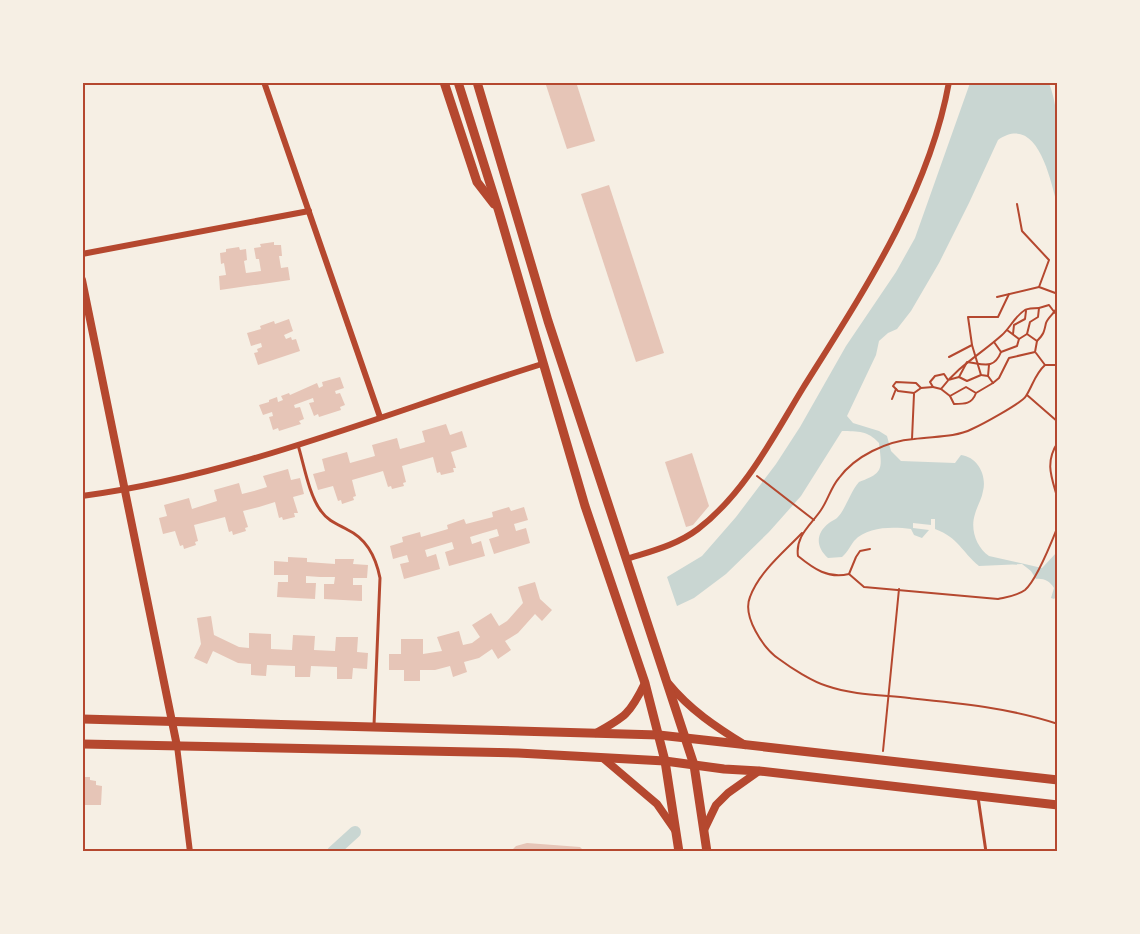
<svg xmlns="http://www.w3.org/2000/svg" width="1140" height="934" font-family="Cabin,sans-serif">
  <style>
    .water { fill: #c9d6d2 }
    .lines { fill: none; stroke-linecap: round; stroke-linejoin: round }
    .canal { stroke: #c9d6d2; stroke-width: 12 }
    .building { fill: #e6c5b7 }
    .path { stroke: #b5482f; stroke-width: 2 }
    .service { stroke: #b5482f; stroke-width: 3 }
    .minor { stroke: #b5482f; stroke-width: 6 }
    .tertiary { stroke: #b5482f; stroke-width: 8 }
    .secondary { stroke: #b5482f; stroke-width: 9 }
    .neatline { fill: none; stroke: #b5482f; stroke-width: 2 }
  </style>
  <rect width="100%" height="100%" fill="#f6efe4"/>
  <path class="water" d="M970,83H1049C1063,120 1057,164 1057,204C1050,178 1037,113 998,140L969,203L939,263L911,311L897,329L888,333L879,341L876,355L847,416L853,423L879,431L887,436L891,451L901,461L955,463L961,455C978,457 987,476 983,491C982,499 977,506 975,514C970,529 976,547 989,556L1042,568L1057,552V596L1054,599L1051,598L1054,588C1050,581 1043,578 1036,579L1031,571L1022,564L979,566C961,551 959,538 935,529V519H931V525L913,523V528L929,530L922,538L914,535L911,529C893,527 868,526 854,541C850,546 848,552 842,557L828,558C816,547 815,534 829,523C831,521 835,520 837,518C846,509 850,492 859,482C884,473 882,469 879,443C867,430 859,432 842,431L801,496L769,532L726,574L694,598L677,606L667,577L702,556L736,517L776,464L800,427L846,346L896,272L915,238Z"/>
  <g class="lines">
    <polyline class="canal" points="333,852 355,832"/>
  </g>
  <g class="building">
    <polygon points="545,82 576,82 595,141 567,149"/>
    <polygon points="609,185 664,353 636,362 581,194"/>
    <polygon points="274,242 274,245 281,245 282,256 279,256 281,268 288,267 290,280 220,290 219,276 226,275 224,263 221,264 220,253 226,252 226,249 239,247 240,250 246,249 247,260 244,261 246,273 261,271 259,259 256,259 254,248 261,247 260,244"/>
    <polygon points="289,319 293,331 284,335 286,339 291,337 292,340 296,339 300,351 258,365 254,353 258,352 257,349 262,347 261,343 251,346 247,333 261,329 260,326 274,321 275,324"/>
    <polygon points="340,377 344,388 335,391 336,394 340,393 345,405 340,407 341,410 319,417 318,414 314,416 309,403 314,402 313,398 294,405 295,408 300,407 304,419 299,421 301,424 279,431 278,428 273,430 269,417 273,416 272,412 263,415 259,405 269,402 269,400 277,397 278,402 283,400 281,396 289,393 290,395 317,383 319,388 323,386 322,382"/>
    <polygon points="446,424 450,435 462,431 467,447 451,452 456,468 453,468 454,472 441,475 440,472 437,473 433,457 402,466 406,482 403,483 404,486 392,489 391,486 388,487 383,471 352,480 356,496 353,497 354,500 342,504 341,500 338,501 333,486 318,490 313,474 325,471 322,459 347,452 350,463 375,456 372,445 397,438 400,449 425,442 422,431"/>
    <polygon points="692,453 709,506 693,525 686,527 665,462"/>
    <polygon points="288,469 291,480 300,478 304,494 293,497 298,513 294,513 295,517 283,520 282,517 279,518 275,502 259,507 243,511 248,527 245,528 246,531 233,535 232,531 229,532 225,517 194,525 198,541 195,542 196,545 184,549 183,545 180,546 175,531 163,534 159,518 167,516 164,505 189,498 192,509 217,501 214,490 239,483 242,494 254,491 267,487 263,476"/>
    <polygon points="509,507 511,511 524,507 528,520 514,524 516,531 526,528 530,543 494,554 489,539 499,536 497,529 483,533 470,537 472,544 481,541 485,556 449,566 445,552 454,549 452,542 425,550 427,557 436,554 440,569 404,579 400,564 409,562 407,555 393,559 390,546 403,542 402,537 420,532 421,537 448,529 447,525 464,519 466,524 493,517 492,512"/>
    <polygon points="288,557 307,558 307,562 335,564 335,559 354,559 353,564 368,565 367,578 353,578 353,585 362,585 362,601 324,599 324,584 334,584 335,577 320,577 306,576 306,583 316,583 315,599 277,597 278,582 288,582 288,575 274,575 274,561 288,562"/>
    <polygon points="535,582 540,599 552,610 542,621 535,614 518,633 505,641 511,650 498,659 492,649 479,658 464,662 467,672 453,677 450,666 435,670 420,670 420,681 404,681 404,670 389,670 389,654 401,654 401,639 423,639 423,654 442,651 437,637 459,631 463,645 472,643 480,637 472,625 491,613 499,626 507,621 523,603 518,587"/>
    <polygon points="211,616 214,635 239,647 249,648 249,633 271,634 271,649 292,650 293,635 315,636 314,650 335,651 336,637 358,637 357,652 368,653 367,669 353,668 352,679 337,679 337,667 311,666 310,677 295,677 295,666 267,665 266,676 251,675 251,664 238,663 213,651 207,664 194,658 201,644 197,618"/>
    <polygon points="82,777 90,777 90,780 96,781 96,785 102,786 101,805 82,805"/>
    <polygon points="527,843 580,847 585,852 510,852 516,846"/>
  </g>
  <g class="lines">
    <g class="path">
      <polyline points="1017,204 1022,231 1049,260 1039,287 1058,294"/>
      <polyline points="997,297 1039,287"/>
      <polyline points="1007,330 1019,339"/>
      <polyline points="1013,334 1014,325 1025,319 1026,311"/>
      <path d="M1037,341C1044,334 1044,332 1046,323C1048,317 1055,313 1058,306"/>
      <polyline points="994,342 1001,352"/>
      <polyline points="972,345 981,375 988,376 993,383 999,378 1009,358 1035,352 1037,341 1027,334"/>
      <polyline points="1036,353 1045,365"/>
      <polyline points="949,357 972,345 968,317 998,317 1009,294"/>
      <path d="M981,375L967,381L959,377L948,380L944,374L935,376L930,382L933,387L941,389C958,366 981,354 1002,335C1010,328 1015,316 1025,310C1029,308 1034,308 1039,308"/>
      <polyline points="988,376 989,365"/>
      <path d="M959,377L967,362C983,364 994,370 1001,352L1017,346L1019,339L1027,334L1030,322L1038,317L1039,308L1049,305L1055,313"/>
      <polyline points="921,388 914,393 898,391 893,386 896,382 916,383 921,388 933,387"/>
      <polyline points="941,389 950,396"/>
      <path d="M976,393C972,404 965,404 954,404L950,396L966,387L976,393L993,383"/>
      <polyline points="1027,395 1058,422"/>
      <polyline points="892,399 896,389"/>
      <polyline points="912,439 914,394"/>
      <path d="M1058,442C1044,463 1052,478 1058,500"/>
      <polyline points="757,476 814,520"/>
      <path d="M802,533C784,552 759,572 750,597C742,616 763,648 779,659C791,668 813,682 827,686C853,695 882,695 909,698C959,703 1010,708 1058,724"/>
      <path d="M870,549L860,551L856,557L849,574C828,579 814,569 798,556C795,536 811,525 821,510C828,500 831,487 839,478C855,456 887,441 914,439C933,436 954,438 972,429C981,425 1022,403 1026,396C1033,385 1035,374 1045,365H1058"/>
      <path d="M849,574L864,587L998,599C1007,597 1017,596 1025,590C1037,580 1052,541 1058,526"/>
      <polyline points="883,751 899,589"/>
    </g>
    <g class="service">
      <path d="M298,445C304,465 309,495 321,511C328,521 337,524 348,530C367,539 376,558 380,578L374,725"/>
      <polyline points="978,797 986,852"/>
    </g>
    <g class="minor">
      <polyline points="264,82 380,417"/>
      <polyline points="82,254 309,211"/>
      <path d="M82,496C240,475 391,411 542,364"/>
      <path d="M627,559C652,551 677,545 698,529C745,493 773,437 803,388C862,294 929,194 949,82"/>
      <polyline points="177,746 190,852"/>
    </g>
    <g class="tertiary">
      <polyline points="82,280 177,746"/>
      <path d="M668,683C690,710 716,727 745,745"/>
      <path d="M596,733C625,717 630,714 645,683"/>
      <polyline points="604,759 657,804 675,830"/>
      <polyline points="704,830 716,805 728,793 759,771"/>
    </g>
    <g class="secondary">
      <polyline points="444,82 477,182 494,204"/>
      <polyline points="458,82 499,212 585,506 645,683 665,761 679,852"/>
      <polyline points="477,82 548,321 694,765 707,852"/>
      <polyline points="82,719 659,735 1058,780"/>
      <polyline points="82,744 518,753 665,761 724,769 759,771 1058,805"/>
    </g>
  </g>
  <rect width="1140" height="934" fill="none" stroke="#f6efe4" stroke-width="168"/>
  <rect x="84" y="84" width="972" height="766" class="neatline"/>
</svg>
